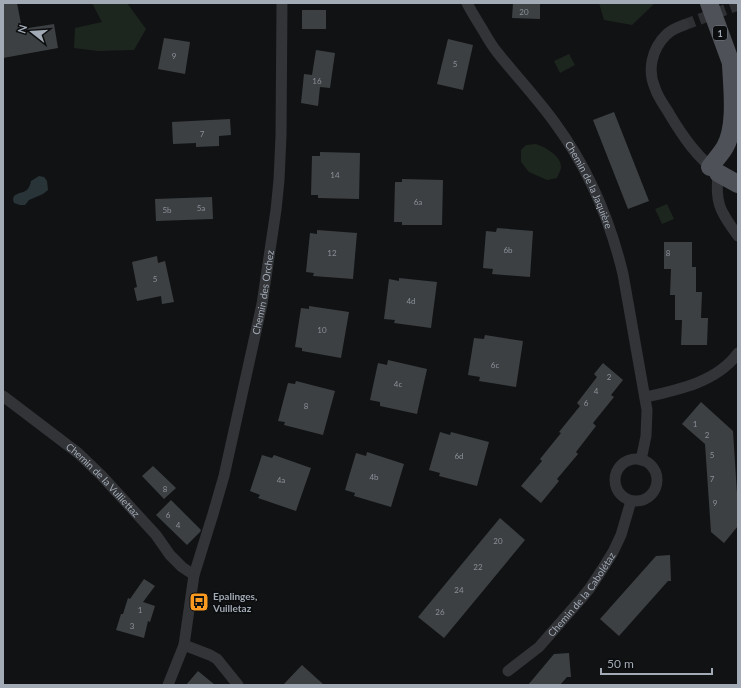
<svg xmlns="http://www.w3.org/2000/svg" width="741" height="688" font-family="Lato,sans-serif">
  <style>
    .green { fill: #1d261e }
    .water { fill: #293439 }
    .building { fill: #3d4043 }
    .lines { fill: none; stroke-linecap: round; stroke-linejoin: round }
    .street-tunnel { stroke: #2e3033; stroke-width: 11; stroke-dasharray: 11 5.5; stroke-linecap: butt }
    .street { stroke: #323438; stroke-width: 11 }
    .primary { stroke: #4e5157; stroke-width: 18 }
    .labels { text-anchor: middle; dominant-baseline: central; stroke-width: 3; stroke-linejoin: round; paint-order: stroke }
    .number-label { font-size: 8px; fill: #899098 }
    .shield { fill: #0c0d0e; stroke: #757b83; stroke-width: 1 }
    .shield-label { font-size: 9px; font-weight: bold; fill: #a2aab5 }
    .street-label { font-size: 10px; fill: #a2aab5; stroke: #0c0d0e }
    .poi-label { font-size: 10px; font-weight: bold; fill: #a2aab5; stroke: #0c0d0e; text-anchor: start }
  </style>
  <rect width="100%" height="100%" fill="#111213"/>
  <g class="green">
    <polygon points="92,3 127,3 146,29 134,50 98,51 74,48 75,28 102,22"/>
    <polygon points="599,3 655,3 632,25 604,20"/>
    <polygon points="569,54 575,65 560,73 554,61"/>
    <path d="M536,144C545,147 562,156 561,168C560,172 558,175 557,178L547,180L529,172L521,162V150L526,145Z"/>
    <polygon points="667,204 674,219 662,224 655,209"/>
  </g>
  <path class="water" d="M39,176L44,177L47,181L48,190L43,194L29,200L25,205H20L14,203L13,199L14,196C22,190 28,195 31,181Z"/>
  <g class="building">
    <polygon points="3,3 17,3 22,29 54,24 58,48 3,58"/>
    <polygon points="513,3 540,3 540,19 512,18"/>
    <rect x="302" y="10" width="24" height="19"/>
    <polygon points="164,38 190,42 185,74 158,69"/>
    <polygon points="448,39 473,45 463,90 437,84"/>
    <polygon points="316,50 335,53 330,88 320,87 318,106 301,103 304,74 312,75"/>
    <polygon points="614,112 649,201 628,209 593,120"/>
    <polygon points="230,119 231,135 219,136 219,146 196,147 196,143 173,144 172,122"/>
    <polygon points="320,152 360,153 359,199 318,198 318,195 311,195 312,156 320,156"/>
    <polygon points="402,179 443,180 442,225 402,225 402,222 394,222 395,182 402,182"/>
    <polygon points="212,197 213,219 156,221 155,199"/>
    <polygon points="497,228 533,231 530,277 492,274 493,269 483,268 486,231 496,232"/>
    <polygon points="317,230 357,233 353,279 313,276 314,273 306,272 310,233 317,234"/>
    <polygon points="664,242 692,242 692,267 696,267 696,292 702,292 701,318 708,318 707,345 681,345 682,320 675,320 675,295 670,295 671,269 664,269"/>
    <polygon points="157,256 158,263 165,261 174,302 162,304 161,296 137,301 134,288 137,287 132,262"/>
    <polygon points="399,278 437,282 431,328 394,323 395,320 384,319 389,279 399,281"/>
    <polygon points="309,306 349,312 341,358 302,351 302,348 295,347 301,308 309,309"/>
    <polygon points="485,335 523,341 516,387 479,381 480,377 468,375 474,338 484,339"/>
    <polygon points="388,360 427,369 417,414 380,406 380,402 370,400 378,363 387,365"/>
    <polygon points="603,363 623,380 611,395 614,397 593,423 596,426 576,452 578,454 557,479 559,481 541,503 521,486 542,461 540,459 561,433 559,432 580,406 577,403 597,377 594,374"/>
    <polygon points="296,381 335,391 323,435 284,425 285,422 278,421 288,383 295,384"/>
    <polygon points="701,402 733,431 738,509 738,526 724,543 711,532 705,444 682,424"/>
    <polygon points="440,432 450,435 451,432 489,442 477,486 439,476 440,473 429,470"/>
    <polygon points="367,452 404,464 391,507 354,496 355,493 345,490 356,453 366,456"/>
    <polygon points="262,455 272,458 274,455 311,468 296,511 258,498 260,495 250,491"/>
    <polygon points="153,466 176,488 164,499 142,476"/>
    <polygon points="171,500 201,530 200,532 187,545 156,515"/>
    <polygon points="500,518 525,540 444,638 418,617"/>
    <polygon points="670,555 671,581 668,581 619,636 600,619 656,556"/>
    <polygon points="144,579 155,586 143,602 155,606 150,622 148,621 144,638 116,630 121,614 123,614 128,598 130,599"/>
    <polygon points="569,653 571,677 567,677 560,685 528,685 554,654"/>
    <polygon points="302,665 324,685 283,685"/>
    <polygon points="198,671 215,685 186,685"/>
  </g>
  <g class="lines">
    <polyline class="street-tunnel" points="684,25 738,5"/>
    <g class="street">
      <path id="s1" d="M467,3C472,13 478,22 484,32C488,39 492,46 497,52C516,76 537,98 555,123C588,168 610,220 623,274L647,410L646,436L641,460"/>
      <path d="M684,25C678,27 671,30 666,35C652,49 647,70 655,88C658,98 665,106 670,115C683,137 697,157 718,173C717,186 716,201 723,213C727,221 733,229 738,236"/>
      <path id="s2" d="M3,396L78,453L101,475L156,535L170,555L182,567L194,575"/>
      <path d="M645,397C678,390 717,382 738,353"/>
      <circle cx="636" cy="480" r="21"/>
      <polyline points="184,645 210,655 217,659 238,685"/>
      <path id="s3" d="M508,671L539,647L581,599L590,588L605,565L613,552L621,535L631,501"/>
      <path id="s4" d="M168,685L184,645L194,575L213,514L224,476L262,304L276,210L279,180L281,136L282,3"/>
    </g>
    <g class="primary">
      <polyline points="709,3 735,74"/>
      <path d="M710,167C715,160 721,154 725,147C737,126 732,88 731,64"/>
      <polyline points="718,173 738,184"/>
    </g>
  </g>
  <defs>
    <symbol id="bus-square" viewBox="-11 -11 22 22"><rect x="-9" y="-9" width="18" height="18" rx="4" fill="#fb9a21" stroke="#0c0d0e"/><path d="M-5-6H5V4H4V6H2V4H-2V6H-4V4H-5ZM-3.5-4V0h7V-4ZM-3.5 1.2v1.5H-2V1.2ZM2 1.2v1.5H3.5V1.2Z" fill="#111"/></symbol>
  </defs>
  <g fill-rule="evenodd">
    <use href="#bus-square" x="188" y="591" width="22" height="22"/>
  </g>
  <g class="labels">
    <g class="number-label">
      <text x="524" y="12">20</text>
      <text x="174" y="56">9</text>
      <text x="455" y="64">5</text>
      <text x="317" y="81">16</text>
      <text x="202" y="134">7</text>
      <text x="335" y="175">14</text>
      <text x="418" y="202">6a</text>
      <text x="201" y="208">5a</text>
      <text x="167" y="210">5b</text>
      <text x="508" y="250">6b</text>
      <text x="332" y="253">12</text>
      <text x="668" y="253">8</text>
      <text x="155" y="279">5</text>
      <text x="411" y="301">4d</text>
      <text x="322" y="330">10</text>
      <text x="495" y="365">6c</text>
      <text x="609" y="377">2</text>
      <text x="398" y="384">4c</text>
      <text x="596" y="391">4</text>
      <text x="586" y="403">6</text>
      <text x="306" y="406">8</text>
      <text x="695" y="424">1</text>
      <text x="707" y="435">2</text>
      <text x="712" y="455">5</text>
      <text x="459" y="456">6d</text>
      <text x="374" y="477">4b</text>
      <text x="712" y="479">7</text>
      <text x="281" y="480">4a</text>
      <text x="165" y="489">8</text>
      <text x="715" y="503">9</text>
      <text x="168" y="515">6</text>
      <text x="178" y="525">4</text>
      <text x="498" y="541">20</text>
      <text x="478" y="567">22</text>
      <text x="459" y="590">24</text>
      <text x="140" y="610">1</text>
      <text x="440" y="612">26</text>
      <text x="132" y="626">3</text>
    </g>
    <rect class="shield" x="713" y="26" width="14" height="14" rx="3"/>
    <g class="shield-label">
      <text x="720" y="33">1</text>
    </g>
    <g class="street-label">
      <text stroke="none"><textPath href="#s1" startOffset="220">Chemin de la Jaquière</textPath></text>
      <text stroke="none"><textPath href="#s4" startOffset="405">Chemin des Orchez</textPath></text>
      <text stroke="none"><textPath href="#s2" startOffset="131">Chemin de la Vulliettaz</textPath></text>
      <text stroke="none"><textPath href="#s3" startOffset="107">Chemin de la Cabolétaz</textPath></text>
    </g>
    <g class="poi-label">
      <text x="213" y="596">Epalinges,<tspan x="213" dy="12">Vuilletaz</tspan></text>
    </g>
  </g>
  <rect width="741" height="688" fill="none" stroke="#a2aab5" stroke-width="8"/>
  <g transform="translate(32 32) rotate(287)" stroke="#0c0d0e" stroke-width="3" paint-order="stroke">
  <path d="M0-3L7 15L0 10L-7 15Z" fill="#a2aab5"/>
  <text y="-6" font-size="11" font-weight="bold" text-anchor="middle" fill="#a2aab5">N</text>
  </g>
  <path d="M601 668v6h111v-6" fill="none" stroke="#a2aab5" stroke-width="2"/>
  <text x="607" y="668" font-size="12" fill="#a2aab5" stroke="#0c0d0e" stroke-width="3" paint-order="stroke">50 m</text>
</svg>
